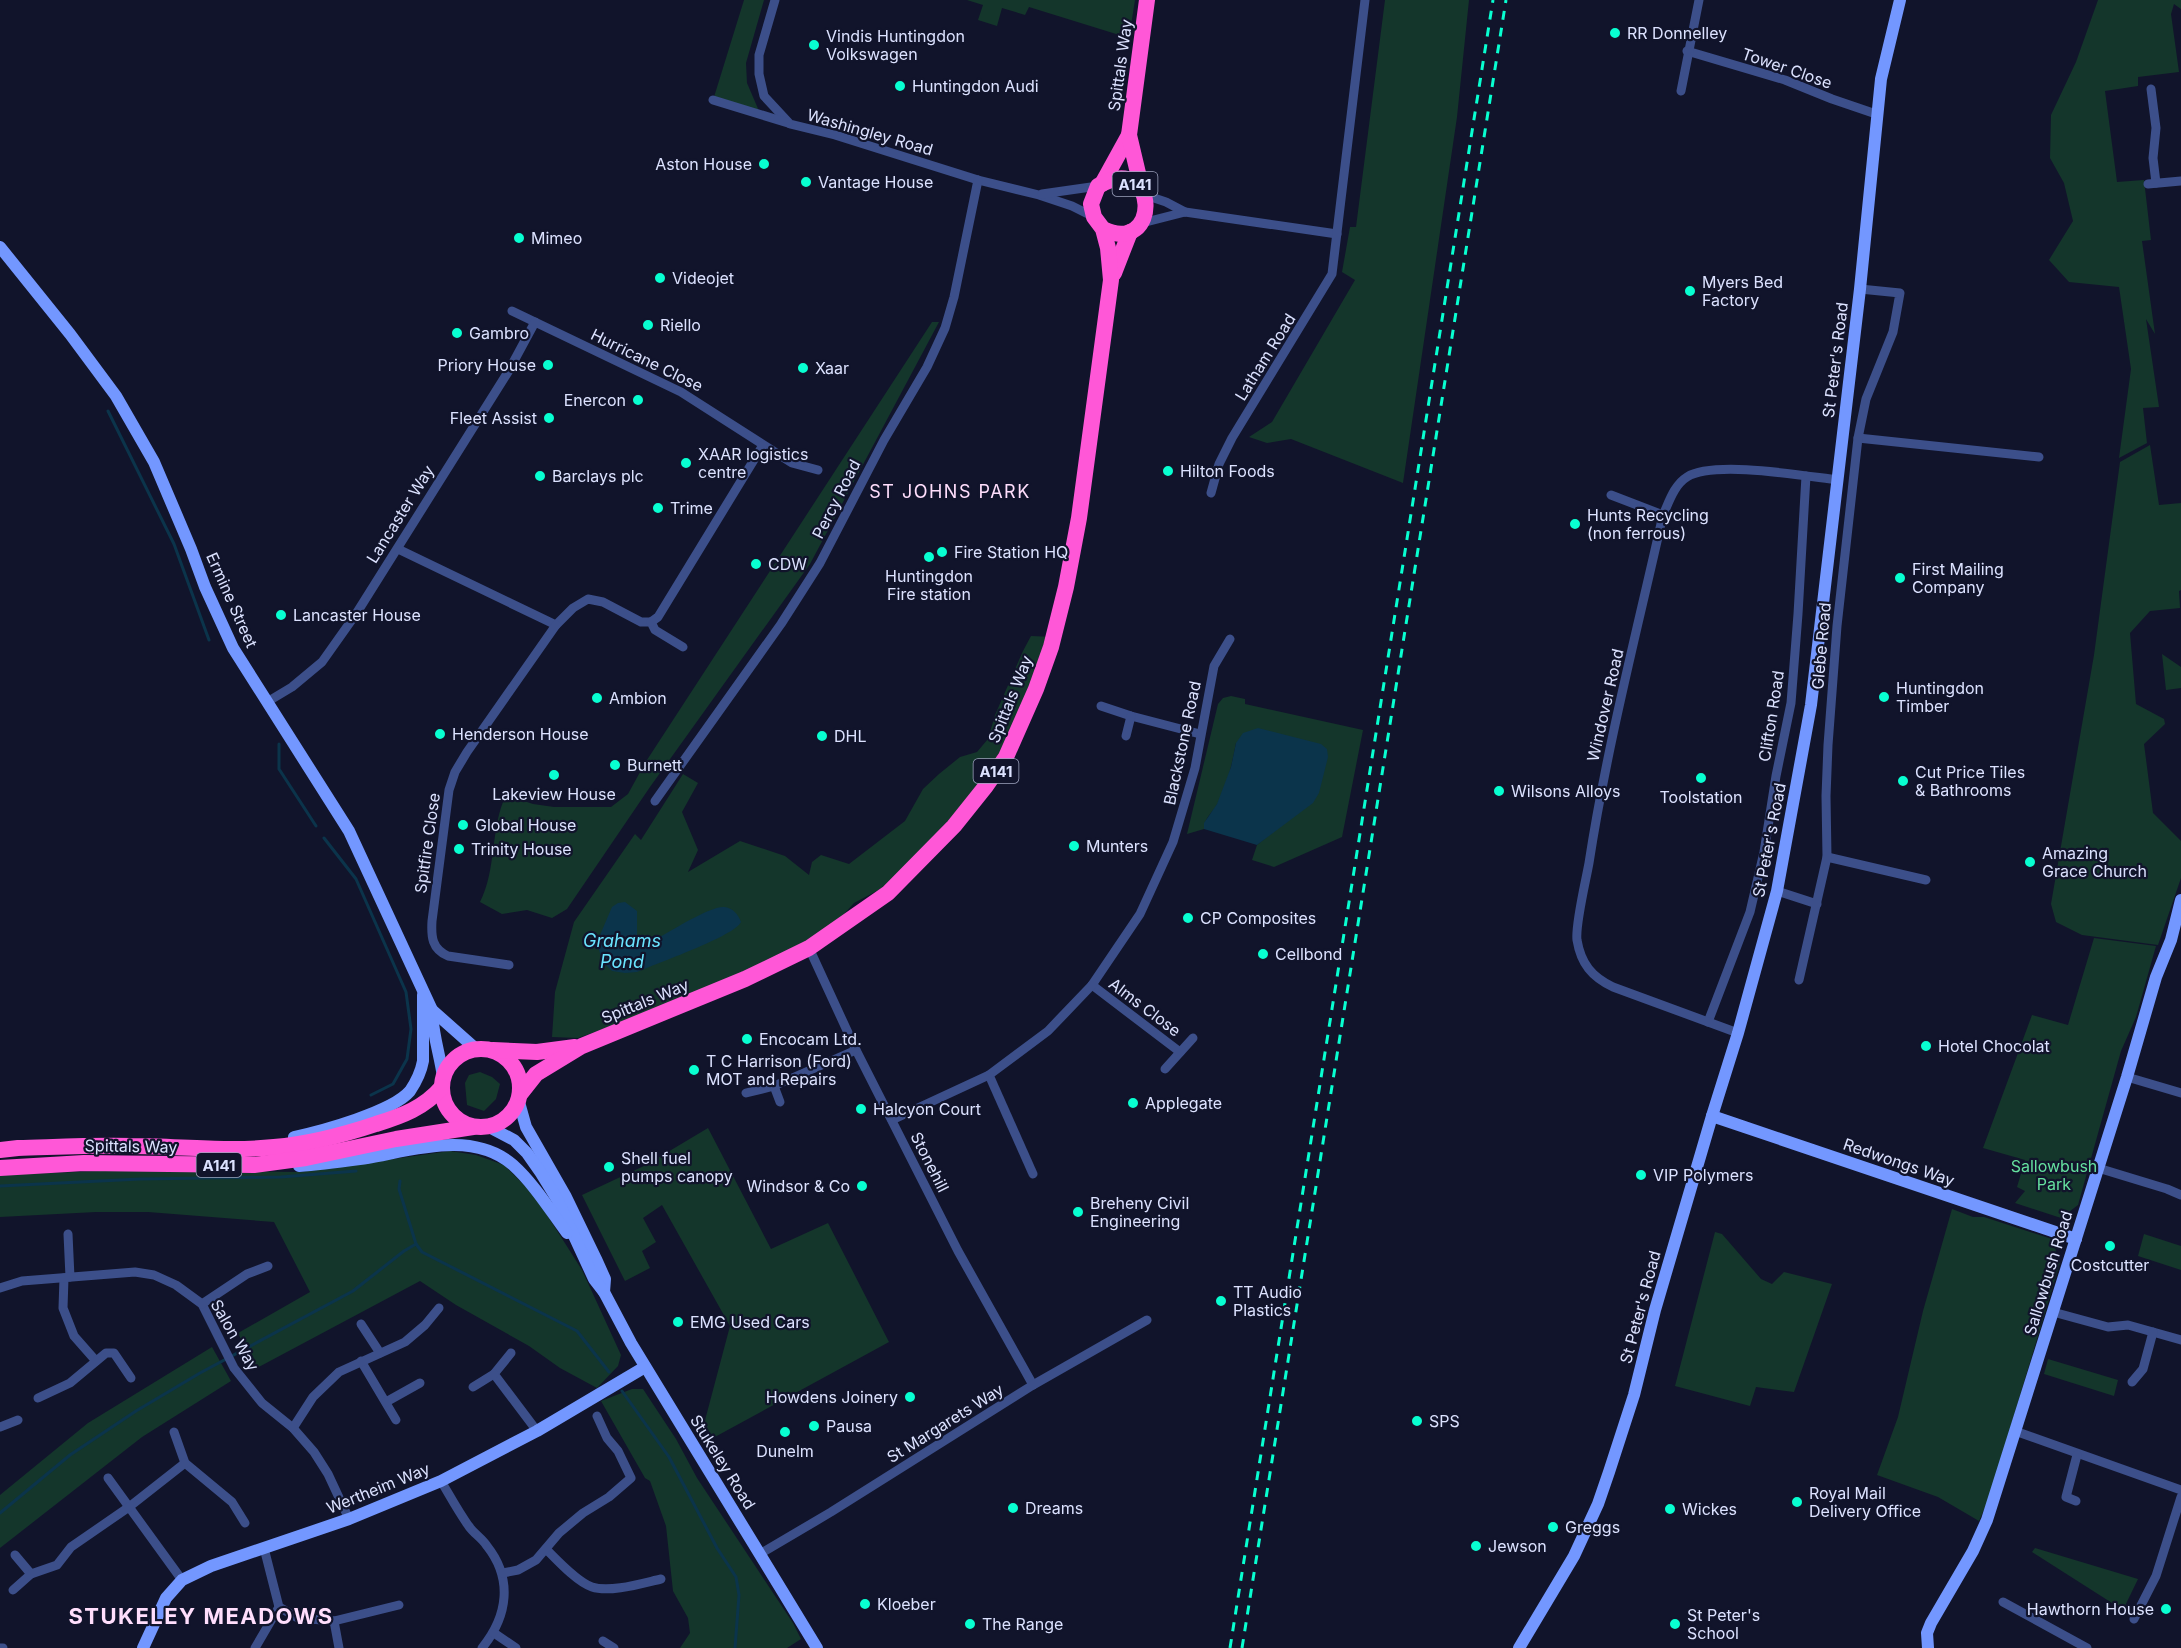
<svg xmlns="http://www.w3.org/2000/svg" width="2181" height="1648" font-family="Inter,sans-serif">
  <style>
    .green { fill: #14362b }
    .water { fill: #0b344b }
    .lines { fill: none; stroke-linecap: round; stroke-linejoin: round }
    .stream { stroke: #0b344b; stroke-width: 3 }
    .street { stroke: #3c4f8a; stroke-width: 9 }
    .secondary { stroke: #7397ff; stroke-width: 12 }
    .highway { stroke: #ff57d7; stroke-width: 16 }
    .rail { stroke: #08ffd1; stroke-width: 3; stroke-dasharray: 9 8; stroke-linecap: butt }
    .poi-dot { fill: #08ffd1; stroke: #11142b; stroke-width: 2 }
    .labels { text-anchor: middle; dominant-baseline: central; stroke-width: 4.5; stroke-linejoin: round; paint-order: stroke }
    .shield { fill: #11142b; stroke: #9fa4bf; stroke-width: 1.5 }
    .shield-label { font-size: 15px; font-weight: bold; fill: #dce2ff }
    .poi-label { font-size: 16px; fill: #dce2ff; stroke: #11142b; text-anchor: start }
    .street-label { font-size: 16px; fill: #dce2ff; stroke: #11142b }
    .park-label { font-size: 16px; fill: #65e19f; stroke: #11142b }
    .neighbourhood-label { font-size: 18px; letter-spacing: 1.5px; fill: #ffdefc; stroke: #11142b }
    .water-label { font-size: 18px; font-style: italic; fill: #6ae4ff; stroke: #11142b }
    .district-label { font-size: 22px; font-weight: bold; letter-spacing: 1.5px; fill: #ffdefc; stroke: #11142b }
  </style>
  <rect width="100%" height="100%" fill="#11142b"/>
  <g class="green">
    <polygon points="744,0 764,0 746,63 747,83 759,111 714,97"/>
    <polygon points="967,0 1135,0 1129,38 1029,7 1025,15 1002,8 997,26 978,20 983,5"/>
    <polygon points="1385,0 1469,0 1457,117 1403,483 1291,439 1267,443 1249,437 1272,422 1355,280 1342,272 1350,227 1356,227"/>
    <polygon points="2098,0 2181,0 2181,9 2174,4 2171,14 2179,72 2138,77 2138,86 2105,91 2117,182 2144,180 2151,240 2142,241 2155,334 2146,319 2159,407 2143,408 2147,443 2119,458 2131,369 2119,287 2069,282 2049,260 2073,221 2064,183 2050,158 2051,115 2076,62"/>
    <path d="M932,322H939L810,564L650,787L567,909L552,918L527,910L502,914L480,902C497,869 490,828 506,795L533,804L554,807H611L628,794L645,763Z"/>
    <polygon points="2150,445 2159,505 2181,503 2181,590 2179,591 2180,608 2150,611 2130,633 2136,704 2164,719 2165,724 2144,744 2153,813 2181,841 2181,878 2158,945 2082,935 2056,922 2051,904 2094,655 2120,462"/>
    <polygon points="1031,636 1054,637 1004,752 970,797 890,884 854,903 836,923 803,946 645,1014 578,1038 552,1037 555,992 574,922 635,834 641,840 683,774 698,783 682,812 698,850 688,872 740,841 785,856 809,875 812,862 821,855 849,864 905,821 923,789 939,774 960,757 977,752 988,739 995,715 1023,651"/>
    <polygon points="2162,654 2181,667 2181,688 2166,690"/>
    <path d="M1231,696L1245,699V704L1363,730L1342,837L1274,867L1252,860L1257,845L1284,823L1236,743C1232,764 1227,789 1215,808C1210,814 1204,820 1204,829L1187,834L1218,704L1223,698Z"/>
    <polygon points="2094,938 2156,946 2136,1017 2121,1051 2078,1205 2061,1218 2015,1203 2025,1191 2017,1187 2025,1160 1983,1148 2032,1015 2068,1025"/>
    <polygon points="480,1072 492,1077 500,1084 496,1099 484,1111 467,1105 465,1083 469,1075"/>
    <polygon points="708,1128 771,1249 828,1223 889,1342 713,1438 704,1424 730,1326 662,1205 643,1218 656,1242 642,1251 650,1268 625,1281 582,1195 646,1165"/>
    <polygon points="450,1151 476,1155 504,1165 535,1196 582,1270 621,1355 618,1366 597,1388 560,1368 529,1346 456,1305 420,1281 255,1369 238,1333 310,1292 274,1222 148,1212 96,1212 0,1217 0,1175 125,1170 300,1172"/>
    <polygon points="1952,1209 1973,1217 1984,1217 2052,1239 2060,1263 1989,1498 1979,1521 1938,1497 1877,1475 1898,1417 1923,1311"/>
    <polygon points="1715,1232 1722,1234 1761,1279 1772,1284 1784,1272 1832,1284 1794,1392 1756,1387 1750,1406 1675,1386"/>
    <polygon points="2144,1234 2181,1246 2181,1270 2138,1256"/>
    <polygon points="212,1347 231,1381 142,1437 0,1548 0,1495 88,1423"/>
    <polygon points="2048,1359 2118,1380 2114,1396 2044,1374"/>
    <polygon points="632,1389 643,1389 676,1439 697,1478 793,1623 801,1639 787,1648 680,1648 690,1633 688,1618 673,1591 666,1526 650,1481 645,1478 601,1401"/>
    <polygon points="2035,1548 2138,1579 2123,1610 2032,1552"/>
  </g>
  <g class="water">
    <polygon points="1258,728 1321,744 1327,749 1328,757 1319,793 1313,803 1257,845 1204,829 1204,823 1217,804 1231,767 1236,743 1243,733"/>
    <path d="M625,902L637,911V936L645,940H655C669,932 710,906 724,907C733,908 738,914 741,922C735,936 655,964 637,972L625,973L612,971L602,961L597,942L612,907L618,903Z"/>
  </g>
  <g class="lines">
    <g class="stream">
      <polyline points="108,411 174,544 209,640"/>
      <polyline points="279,744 279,769 316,826"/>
      <polyline points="324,838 356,879 406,992 411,1029 407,1059 393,1084 371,1095"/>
      <polyline points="400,1181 399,1189 416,1244"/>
      <polyline points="0,1186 140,1179 281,1177 356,1171"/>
      <polyline points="622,1391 669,1457 717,1548 736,1577 739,1595 735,1648"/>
      <polyline points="0,1513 70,1455 136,1411 200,1373 353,1291 404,1251 416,1244 422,1252 577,1331 609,1372"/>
    </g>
    <g class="street">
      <polyline points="775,0 759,55 759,74 764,96 790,124 835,135 978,180 1039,195 1072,206 1094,217"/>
      <polyline points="1687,51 1785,80 1832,99 1876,114"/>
      <polyline points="2151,89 2156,128 2153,158 2156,183"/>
      <polyline points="1681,91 1699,0"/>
      <polyline points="713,100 788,123"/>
      <polyline points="2148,184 2181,181"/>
      <polyline points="1042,194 1098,186"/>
      <polyline points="1145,195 1166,202 1185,212"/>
      <polyline points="1142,223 1185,212 1337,234"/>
      <polyline points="512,311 681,392 792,463 818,470"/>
      <polyline points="1858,438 2039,457"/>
      <polyline points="1211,493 1219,464 1232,438 1332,274 1365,0"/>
      <polyline points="1611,495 1663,515"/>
      <polyline points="398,549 556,625 573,608 588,599 603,602 641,622 651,622 655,630 683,647"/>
      <polyline points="651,622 658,617 763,445"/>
      <polyline points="267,702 292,687 322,662 356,614 508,372 535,322"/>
      <polyline points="1101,706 1131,716 1200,734"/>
      <polyline points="1126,736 1131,716"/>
      <polyline points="655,801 781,624 820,563 884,440 927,367 945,328 954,297 978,180"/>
      <polyline points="1827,857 1926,880"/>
      <polyline points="1777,891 1817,904"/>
      <polyline points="809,948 856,1050 958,1251 1033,1385"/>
      <path d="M509,965L448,956C432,949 431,937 432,921L449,790L455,772L467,752L556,625"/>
      <polyline points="1799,980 1827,857 1826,796 1828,745 1837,626 1858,438 1866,399 1893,332 1900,293 1860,289"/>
      <polyline points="1092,985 1180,1052"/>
      <polyline points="1708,1022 1750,912 1764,852 1776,776 1791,703 1798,614 1806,476"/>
      <path d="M1738,1033L1613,987C1592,977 1581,964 1577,940C1575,925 1586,880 1589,863C1607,746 1637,631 1663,515C1669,502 1674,485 1687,477C1714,460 1804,476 1838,480"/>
      <polyline points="1165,1069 1193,1038"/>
      <polyline points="989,1075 1033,1174"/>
      <polyline points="2127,1077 2181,1093"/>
      <polyline points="774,1086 780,1102"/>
      <polyline points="746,1093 774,1086 856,1050"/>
      <polyline points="892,1120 989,1075 1048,1031 1092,985 1140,914 1173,842 1195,768 1214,666 1230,639"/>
      <polyline points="2098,1168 2167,1189 2181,1195"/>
      <polyline points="68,1234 70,1277"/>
      <polyline points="64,1278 63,1308 74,1336 96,1361"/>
      <polyline points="0,1288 22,1281 135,1272 154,1275 176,1285 202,1304 234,1368 262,1403 293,1428 314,1452 328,1474 349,1519"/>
      <polyline points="202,1304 247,1274 268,1266"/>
      <polyline points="2053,1312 2108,1327 2128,1325 2181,1340"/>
      <polyline points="361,1324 380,1353"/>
      <polyline points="511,1353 494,1374 537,1431"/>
      <polyline points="361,1361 396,1420"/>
      <polyline points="2132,1382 2143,1369 2153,1332"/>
      <polyline points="473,1387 494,1374"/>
      <polyline points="38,1398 70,1383 106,1353 114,1353 131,1378"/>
      <polyline points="386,1402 420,1383"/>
      <polyline points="0,1427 18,1420"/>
      <polyline points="293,1428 313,1397 339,1372 405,1342 425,1325 439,1308"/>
      <polyline points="2015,1431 2181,1490"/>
      <polyline points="174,1432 185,1463 232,1502 245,1523"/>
      <polyline points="108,1478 182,1580"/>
      <path d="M441,1481C450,1496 458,1511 468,1525C473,1533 482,1538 487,1546C513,1579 508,1616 482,1648"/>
      <polyline points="2076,1501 2066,1497 2077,1455"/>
      <polyline points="264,1548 279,1607 298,1618 334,1621 399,1605"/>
      <path d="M546,1549C557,1560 577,1582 592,1587C610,1593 643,1583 661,1579"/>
      <polyline points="760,1554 831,1512 1033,1385 1147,1320"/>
      <polyline points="15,1555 31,1574"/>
      <polyline points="503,1573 518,1570 536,1560 559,1533 583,1513 609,1497 631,1478 618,1451 607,1438 597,1416"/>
      <polyline points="13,1590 31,1574 57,1565 71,1547 129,1507 185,1463"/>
      <polyline points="2003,1602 2087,1648"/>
      <polyline points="2134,1619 2156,1576 2181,1497"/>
      <polyline points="334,1621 339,1648"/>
      <polyline points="494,1633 516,1648"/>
      <polyline points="603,1641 614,1648"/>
      <polyline points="0,1648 3,1648"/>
      <polyline points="255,1648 279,1607"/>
    </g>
    <g class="secondary">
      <path d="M0,247L70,334L116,396L154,462L191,549L205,587L233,648L349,831L432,1010C432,1032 440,1055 443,1077"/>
      <polyline points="432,1010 476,1049"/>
      <polyline points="519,1102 526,1127 566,1197 596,1259 605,1279 604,1292"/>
      <polyline points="1712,1116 2076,1239"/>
      <polyline points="489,1127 514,1140 527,1153 541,1173 557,1199 594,1279 604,1292 631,1343 817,1648"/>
      <path d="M294,1137C322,1131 392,1112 410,1091C416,1082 421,1072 423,1061V995"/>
      <path d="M299,1166C322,1164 344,1161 367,1158C413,1150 473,1130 513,1165C534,1184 550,1210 567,1233"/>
      <polyline points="143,1648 166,1598 182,1580 211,1566 349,1519 441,1481 537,1431 645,1367"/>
      <polyline points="1519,1648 1574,1556 1598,1504 1609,1472 1634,1395 1655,1310 1712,1116 1738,1033 1777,891 1811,705 1860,289 1881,79 1900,0"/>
      <polyline points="1928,1648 1927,1633 1931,1623 1973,1551 1987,1520 2127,1077 2156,977 2171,940 2181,900"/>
    </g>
    <g class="highway">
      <polyline points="1102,184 1129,135"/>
      <polyline points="1142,190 1129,135 1147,0"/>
      <polyline points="1114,273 1130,232"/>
      <circle cx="481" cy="1088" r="39"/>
      <polyline points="493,1050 537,1052 575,1047"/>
      <path d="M521,1093L536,1074L582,1046L745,979L809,948L888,893L954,826L986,786L1006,757L1036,689L1051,647L1066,587L1079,518L1111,280L1108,248L1103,229L1094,217L1091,204L1098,186C1160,150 1161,257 1103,229"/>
      <path d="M0,1150L18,1148C56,1147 94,1145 132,1146C179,1146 227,1152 274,1147C309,1144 343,1135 376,1124C402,1116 424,1108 442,1087"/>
      <polyline points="0,1168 84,1163 254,1165 306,1158 396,1139 473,1127"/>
    </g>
    <g class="rail">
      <polyline points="1230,1648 1493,0"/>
      <polyline points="1242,1648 1506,0"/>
    </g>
  </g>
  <g class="poi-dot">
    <circle cx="1615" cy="33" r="6"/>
    <circle cx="814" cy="45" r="6"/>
    <circle cx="900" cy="86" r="6"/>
    <circle cx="764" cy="164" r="6"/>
    <circle cx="806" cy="182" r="6"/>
    <circle cx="519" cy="238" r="6"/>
    <circle cx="660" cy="278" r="6"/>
    <circle cx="1690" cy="291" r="6"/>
    <circle cx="648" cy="325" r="6"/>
    <circle cx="457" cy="333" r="6"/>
    <circle cx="548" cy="365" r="6"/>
    <circle cx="803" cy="368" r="6"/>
    <circle cx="638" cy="400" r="6"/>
    <circle cx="549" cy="418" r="6"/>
    <circle cx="686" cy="463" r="6"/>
    <circle cx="1168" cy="471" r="6"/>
    <circle cx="540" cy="476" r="6"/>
    <circle cx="658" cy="508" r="6"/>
    <circle cx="1575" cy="524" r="6"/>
    <circle cx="942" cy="552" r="6"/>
    <circle cx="929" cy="557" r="6"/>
    <circle cx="756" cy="564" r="6"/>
    <circle cx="1900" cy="578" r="6"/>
    <circle cx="281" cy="615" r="6"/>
    <circle cx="1884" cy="697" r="6"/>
    <circle cx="597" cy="698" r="6"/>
    <circle cx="440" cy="734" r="6"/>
    <circle cx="822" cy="736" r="6"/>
    <circle cx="615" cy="765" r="6"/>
    <circle cx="554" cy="775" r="6"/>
    <circle cx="1701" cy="778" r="6"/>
    <circle cx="1903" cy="781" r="6"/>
    <circle cx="1499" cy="791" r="6"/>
    <circle cx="463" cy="825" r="6"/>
    <circle cx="1074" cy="846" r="6"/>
    <circle cx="459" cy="849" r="6"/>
    <circle cx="2030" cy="862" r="6"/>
    <circle cx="1188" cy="918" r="6"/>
    <circle cx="1263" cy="954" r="6"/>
    <circle cx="747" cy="1039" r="6"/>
    <circle cx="1926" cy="1046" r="6"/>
    <circle cx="694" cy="1070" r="6"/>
    <circle cx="1133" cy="1103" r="6"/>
    <circle cx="861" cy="1109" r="6"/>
    <circle cx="609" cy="1167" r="6"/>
    <circle cx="1641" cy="1175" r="6"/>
    <circle cx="862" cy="1186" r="6"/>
    <circle cx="1078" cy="1212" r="6"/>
    <circle cx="2110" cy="1246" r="6"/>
    <circle cx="1221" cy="1301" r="6"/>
    <circle cx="678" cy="1322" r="6"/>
    <circle cx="910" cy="1397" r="6"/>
    <circle cx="1417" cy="1421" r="6"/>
    <circle cx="814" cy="1426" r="6"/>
    <circle cx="785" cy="1432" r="6"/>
    <circle cx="1797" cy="1502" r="6"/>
    <circle cx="1013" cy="1508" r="6"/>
    <circle cx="1670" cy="1509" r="6"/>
    <circle cx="1553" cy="1527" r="6"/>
    <circle cx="1476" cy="1546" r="6"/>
    <circle cx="865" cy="1604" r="6"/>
    <circle cx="2166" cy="1609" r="6"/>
    <circle cx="970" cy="1624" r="6"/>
    <circle cx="1675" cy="1624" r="6"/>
  </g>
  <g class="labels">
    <g class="shield">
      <rect x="1112.5" y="172" width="45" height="24" rx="4.5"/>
      <rect x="973.5" y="759" width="45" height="24" rx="4.5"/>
      <rect x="196.5" y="1153" width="45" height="24" rx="4.5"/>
    </g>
    <g class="shield-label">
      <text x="1135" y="184">A141</text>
      <text x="996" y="771">A141</text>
      <text x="219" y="1165">A141</text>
    </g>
    <g class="poi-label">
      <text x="1627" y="33">RR Donnelley</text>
      <text x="826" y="36">Vindis Huntingdon<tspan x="826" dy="18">Volkswagen</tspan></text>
      <text x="912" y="86">Huntingdon Audi</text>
      <text x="752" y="164" text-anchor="end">Aston House</text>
      <text x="818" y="182">Vantage House</text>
      <text x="531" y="238">Mimeo</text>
      <text x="672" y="278">Videojet</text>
      <text x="1702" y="282">Myers Bed<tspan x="1702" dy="18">Factory</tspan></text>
      <text x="660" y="325">Riello</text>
      <text x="469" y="333">Gambro</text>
      <text x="536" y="365" text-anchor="end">Priory House</text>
      <text x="815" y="368">Xaar</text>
      <text x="626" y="400" text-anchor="end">Enercon</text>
      <text x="537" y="418" text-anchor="end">Fleet Assist</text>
      <text x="698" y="454">XAAR logistics<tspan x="698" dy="18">centre</tspan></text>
      <text x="1180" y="471">Hilton Foods</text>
      <text x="552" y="476">Barclays plc</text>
      <text x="670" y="508">Trime</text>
      <text x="1587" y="515">Hunts Recycling<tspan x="1587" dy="18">(non ferrous)</tspan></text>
      <text x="954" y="552">Fire Station HQ</text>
      <text x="768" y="564">CDW</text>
      <text x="1912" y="569">First Mailing<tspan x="1912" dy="18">Company</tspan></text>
      <text x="929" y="576" text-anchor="middle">Huntingdon<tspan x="929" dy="18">Fire station</tspan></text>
      <text x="293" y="615">Lancaster House</text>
      <text x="1896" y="688">Huntingdon<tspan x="1896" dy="18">Timber</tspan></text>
      <text x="609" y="698">Ambion</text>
      <text x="452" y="734">Henderson House</text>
      <text x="834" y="736">DHL</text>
      <text x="627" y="765">Burnett</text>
      <text x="1915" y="772">Cut Price Tiles<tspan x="1915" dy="18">&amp; Bathrooms</tspan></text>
      <text x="1511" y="791">Wilsons Alloys</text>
      <text x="554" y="794" text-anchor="middle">Lakeview House</text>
      <text x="1701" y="797" text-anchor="middle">Toolstation</text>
      <text x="475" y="825">Global House</text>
      <text x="1086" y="846">Munters</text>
      <text x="471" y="849">Trinity House</text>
      <text x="2042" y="853">Amazing<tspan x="2042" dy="18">Grace Church</tspan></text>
      <text x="1200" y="918">CP Composites</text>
      <text x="1275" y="954">Cellbond</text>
      <text x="759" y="1039">Encocam Ltd.</text>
      <text x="1938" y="1046">Hotel Chocolat</text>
      <text x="706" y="1061">T C Harrison (Ford)<tspan x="706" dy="18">MOT and Repairs</tspan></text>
      <text x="1145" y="1103">Applegate</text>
      <text x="873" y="1109">Halcyon Court</text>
      <text x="621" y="1158">Shell fuel<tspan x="621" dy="18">pumps canopy</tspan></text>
      <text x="1653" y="1175">VIP Polymers</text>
      <text x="850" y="1186" text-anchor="end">Windsor &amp; Co</text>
      <text x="1090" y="1203">Breheny Civil<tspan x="1090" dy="18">Engineering</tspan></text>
      <text x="2110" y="1265" text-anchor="middle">Costcutter</text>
      <text x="1233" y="1292">TT Audio<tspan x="1233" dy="18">Plastics</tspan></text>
      <text x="690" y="1322">EMG Used Cars</text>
      <text x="898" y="1397" text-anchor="end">Howdens Joinery</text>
      <text x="1429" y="1421">SPS</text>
      <text x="826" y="1426">Pausa</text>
      <text x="785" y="1451" text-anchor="middle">Dunelm</text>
      <text x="1809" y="1493">Royal Mail<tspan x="1809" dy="18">Delivery Office</tspan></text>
      <text x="1025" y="1508">Dreams</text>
      <text x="1682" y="1509">Wickes</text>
      <text x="1565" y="1527">Greggs</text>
      <text x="1488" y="1546">Jewson</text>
      <text x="877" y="1604">Kloeber</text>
      <text x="2154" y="1609" text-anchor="end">Hawthorn House</text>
      <text x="1687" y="1615">St Peter's<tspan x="1687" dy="18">School</tspan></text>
      <text x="982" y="1624">The Range</text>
    </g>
    <g class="street-label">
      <text transform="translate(1120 65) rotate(-82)">Spittals Way</text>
      <text transform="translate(1787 68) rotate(19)">Tower Close</text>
      <text transform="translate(870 132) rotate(16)">Washingley Road</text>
      <text transform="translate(1265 357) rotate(-58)">Latham Road</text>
      <text transform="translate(647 360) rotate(26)">Hurricane Close</text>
      <text transform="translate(1835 360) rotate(-83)">St Peter's Road</text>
      <text transform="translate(836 499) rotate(-63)">Percy Road</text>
      <text transform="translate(400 514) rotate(-58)">Lancaster Way</text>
      <text transform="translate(232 600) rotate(66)">Ermine Street</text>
      <text transform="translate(1821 646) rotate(-85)">Glebe Road</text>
      <text transform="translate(1010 699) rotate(-68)">Spittals Way</text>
      <text transform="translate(1605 705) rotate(-77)">Windover Road</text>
      <text transform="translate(1771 716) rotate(-81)">Clifton Road</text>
      <text transform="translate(1182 743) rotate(-78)">Blackstone Road</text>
      <text transform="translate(1769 840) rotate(-79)">St Peter's Road</text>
      <text transform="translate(427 843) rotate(-82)">Spitfire Close</text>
      <text transform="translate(645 1001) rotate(-22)">Spittals Way</text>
      <text transform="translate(1145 1007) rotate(37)">Alms Close</text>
      <text transform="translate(131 1146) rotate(1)">Spittals Way</text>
      <text transform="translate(930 1162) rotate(63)">Stonehill</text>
      <text transform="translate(1899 1162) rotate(19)">Redwongs Way</text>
      <text transform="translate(2048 1273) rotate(-73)">Sallowbush Road</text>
      <text transform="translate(1640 1307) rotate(-75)">St Peter's Road</text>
      <text transform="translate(235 1335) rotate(60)">Salon Way</text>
      <text transform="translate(945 1423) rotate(-32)">St Margarets Way</text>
      <text transform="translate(723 1462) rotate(58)">Stukeley Road</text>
      <text transform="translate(378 1488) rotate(-22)">Wertheim Way</text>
    </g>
    <g class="park-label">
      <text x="2054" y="1166">Sallowbush<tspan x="2054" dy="18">Park</tspan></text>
    </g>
    <g class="neighbourhood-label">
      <text x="950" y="491">ST JOHNS PARK</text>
    </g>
    <g class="water-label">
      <text x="622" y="940">Grahams<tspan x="622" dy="21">Pond</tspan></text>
    </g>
    <g class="district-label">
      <text x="201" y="1616">STUKELEY MEADOWS</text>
    </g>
  </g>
</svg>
